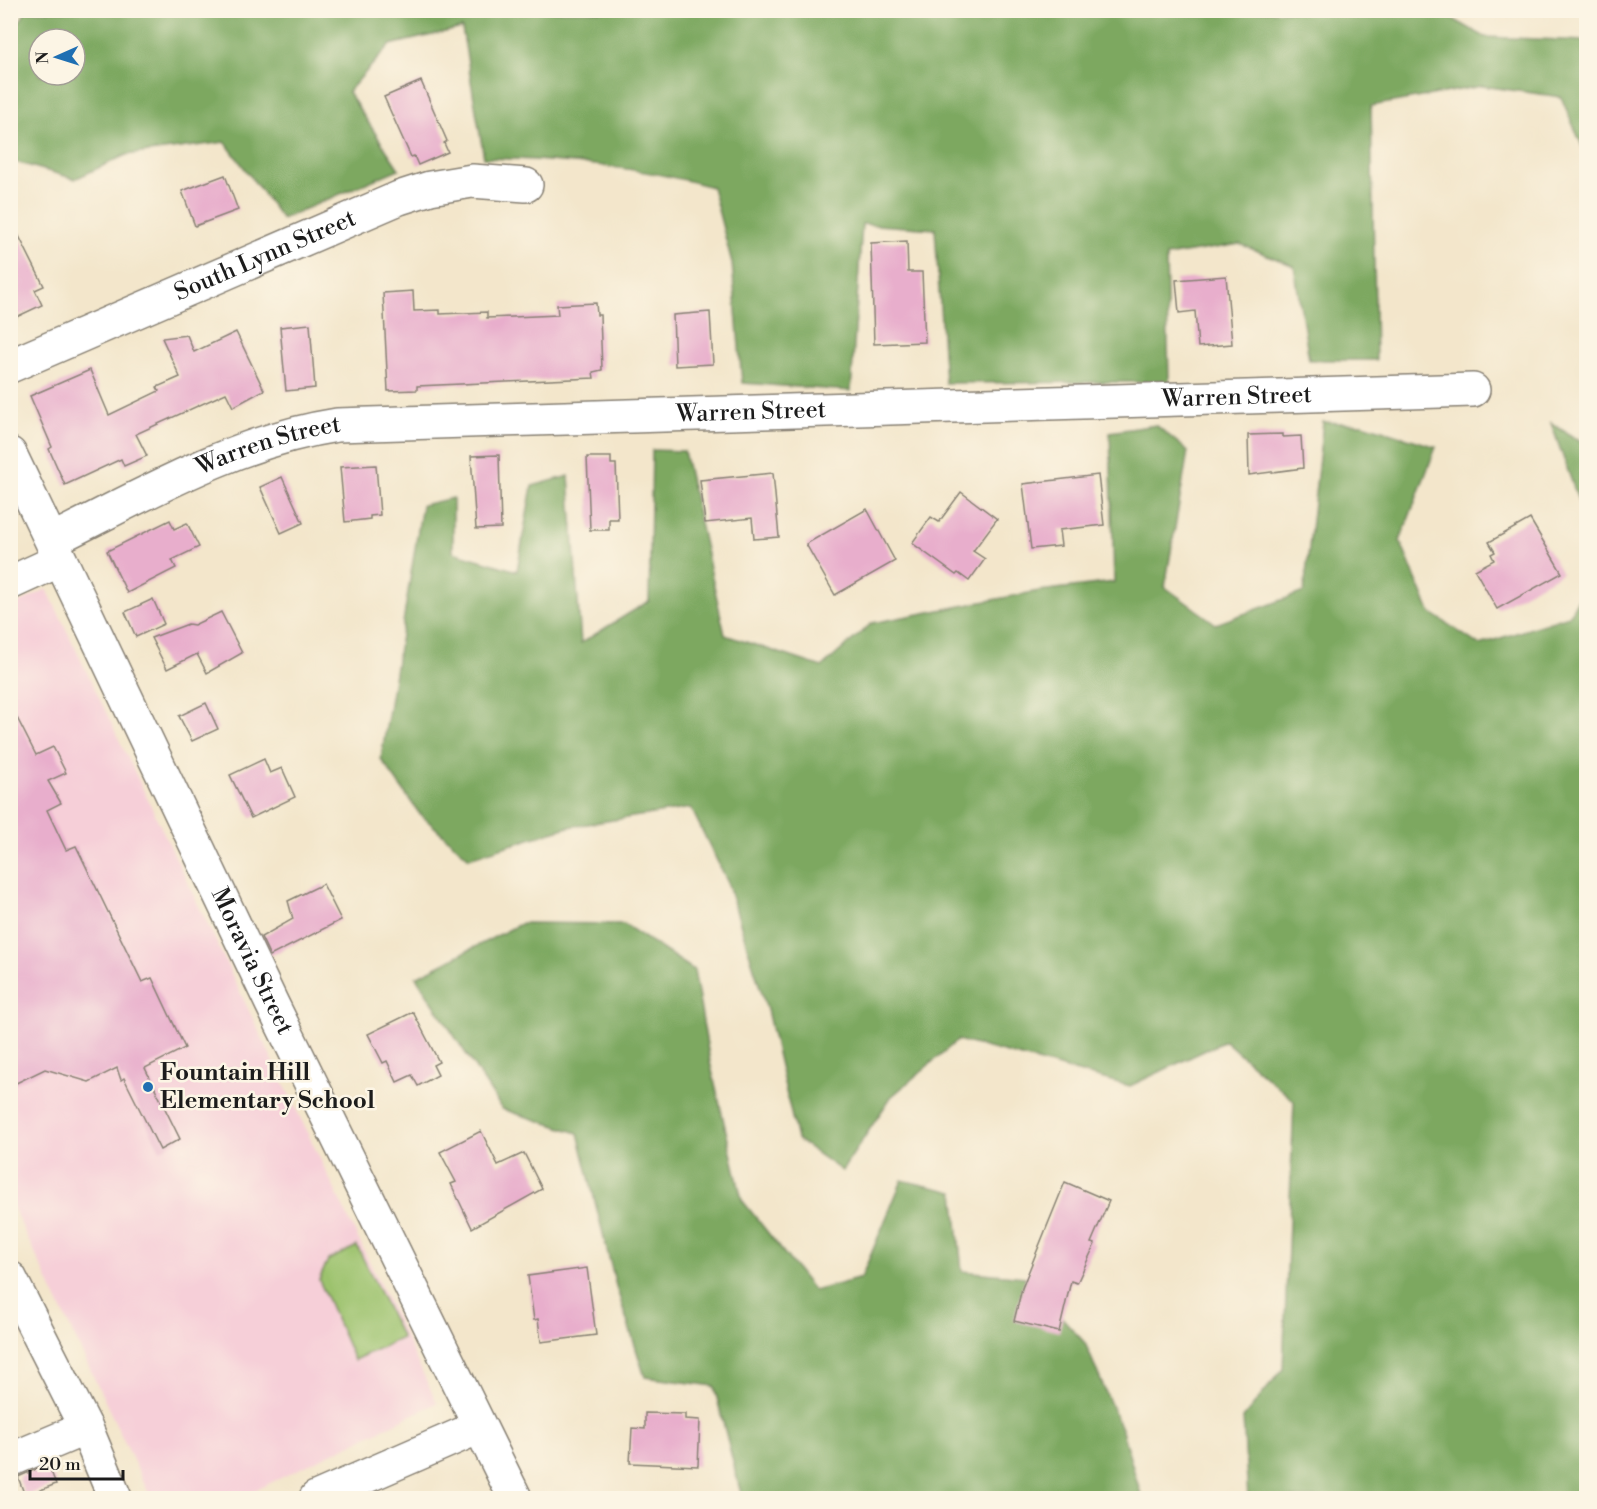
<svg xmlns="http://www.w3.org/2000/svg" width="1597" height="1509" font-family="'Libre Bodoni',serif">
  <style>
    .built { fill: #f6cfd8 }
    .green { fill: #9cc26d; stroke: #5c6f44; stroke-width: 1.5 }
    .forest { fill: #7da860; stroke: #4c623e; stroke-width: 1.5; fill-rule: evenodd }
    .building { fill: #e8aecc }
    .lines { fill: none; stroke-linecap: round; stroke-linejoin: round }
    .minor-casing { stroke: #888174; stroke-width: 36 }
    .minor { stroke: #fff; stroke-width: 33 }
    .poi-dot { fill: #1f6fb2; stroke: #fcf5e5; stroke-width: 2 }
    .labels { text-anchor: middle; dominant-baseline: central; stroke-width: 5; stroke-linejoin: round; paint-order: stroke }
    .street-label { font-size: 24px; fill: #1c1c1c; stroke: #fcf5e5 }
    .poi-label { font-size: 24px; font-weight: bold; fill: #1c1c1c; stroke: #fcf5e5; text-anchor: start }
  </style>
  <rect width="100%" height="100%" fill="#fcf5e5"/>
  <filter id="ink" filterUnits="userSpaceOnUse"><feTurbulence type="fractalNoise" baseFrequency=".0167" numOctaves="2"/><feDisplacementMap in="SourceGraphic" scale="12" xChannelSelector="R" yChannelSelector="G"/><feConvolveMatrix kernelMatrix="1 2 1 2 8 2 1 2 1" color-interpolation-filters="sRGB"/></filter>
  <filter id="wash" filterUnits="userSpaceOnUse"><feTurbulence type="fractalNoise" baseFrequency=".008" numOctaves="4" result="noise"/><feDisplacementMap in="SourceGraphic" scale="24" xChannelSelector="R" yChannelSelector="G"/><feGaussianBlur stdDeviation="1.35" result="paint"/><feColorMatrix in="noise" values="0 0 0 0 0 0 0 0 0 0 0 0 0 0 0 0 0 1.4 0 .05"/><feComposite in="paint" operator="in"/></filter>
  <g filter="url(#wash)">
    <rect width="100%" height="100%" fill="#f3e6cb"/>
    <polygon class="built" points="47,589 437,1403 239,1498 151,1498 11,1203 11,607"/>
    <polygon class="green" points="357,1246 402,1338 354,1360 319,1280 328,1260"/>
    <g class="forest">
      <path d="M26,11H1439L1485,37L1586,41V155L1561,97L1482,86L1371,106L1376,360H1309L1294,266L1240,244L1166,256L1169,382L945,383L935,229L862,224L851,391L742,383L732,263L712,187C637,166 562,160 484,158L462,28L390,45L348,92L399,169L282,219L225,142L126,155L75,179L16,162L10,150L11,36ZM39,39H75V75H39Z"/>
      <polygon points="1323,422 1363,424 1436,447 1400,541 1430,612 1479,645 1569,616 1586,584 1586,1498 1248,1498 1243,1418 1283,1369 1294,1101 1225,1041 1130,1086 958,1040 891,1097 842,1171 797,1139 767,1010 727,881 691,808 568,827 469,858 419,813 381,759 422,505 453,498 453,552 517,571 532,486 569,476 581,643 649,601 652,450 684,451 725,635 822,667 872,623 1039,591 1114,582 1110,432 1156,425 1188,451 1165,587 1216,624 1304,592"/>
      <polygon points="1551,423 1586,445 1586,522"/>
      <polygon points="522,923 624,924 694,970 710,1062 742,1200 814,1291 861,1278 902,1180 954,1192 962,1271 1025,1277 1085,1343 1122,1431 1142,1498 742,1498 714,1386 645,1377 616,1286 578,1133 502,1109 416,977"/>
    </g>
    <g id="blocks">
      <g class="building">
        <polygon points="421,81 447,141 444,143 448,152 418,165 414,156 411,157 384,97"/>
        <polygon points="225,175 238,210 195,226 182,191"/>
        <polygon points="10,218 44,286 35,290 42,305 10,320"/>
        <polygon points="907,241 908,272 922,272 925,342 874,344 871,243"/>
        <polygon points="1226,276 1232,344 1198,347 1195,311 1179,313 1176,280"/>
        <polygon points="413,291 414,311 440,310 440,314 487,312 487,318 558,315 557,305 596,303 597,315 600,315 602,370 593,372 594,378 417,386 417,390 388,391 383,293"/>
        <polygon points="710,312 713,364 675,366 673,315"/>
        <polygon points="310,324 315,388 286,391 280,327"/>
        <polygon points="236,332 264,390 233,407 226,393 136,434 147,456 124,466 121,459 65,485 49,449 52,447 30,396 90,370 109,415 159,391 157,387 180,377 162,338 187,335 194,352"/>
        <polygon points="1283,434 1283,437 1301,436 1303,468 1249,475 1248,435"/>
        <polygon points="499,455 501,528 476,529 471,456"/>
        <polygon points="587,457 611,457 611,464 616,464 618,519 609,519 609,530 590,530"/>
        <polygon points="376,465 380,515 370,516 370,519 345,522 340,467"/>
        <polygon points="773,473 779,537 754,539 752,518 705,523 700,480"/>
        <polygon points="1098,475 1104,525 1059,530 1061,546 1031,549 1023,484"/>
        <polygon points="282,477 303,523 281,533 260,487"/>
        <polygon points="961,492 997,519 973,551 985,559 969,581 958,573 956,575 912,543 931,517 939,522"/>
        <polygon points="867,509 895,561 835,595 806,544"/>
        <polygon points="1530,519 1562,573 1497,609 1475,570 1494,560 1491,554 1495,552 1489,542"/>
        <polygon points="170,520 174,529 187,523 199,547 172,560 176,568 127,593 107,551"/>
        <polygon points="153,599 164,624 136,637 125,612"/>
        <polygon points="221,612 242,653 207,673 197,654 167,669 151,638 188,624 194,625"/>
        <polygon points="206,703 218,729 192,741 179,716"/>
        <polygon points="10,704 36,755 53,747 66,773 48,781 61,803 47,810 66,850 76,846 142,982 152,978 185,1048 145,1068 180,1139 160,1150 124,1078 121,1080 117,1068 89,1082 45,1069 10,1086"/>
        <polygon points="264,759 270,773 282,768 295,797 251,818 230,775"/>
        <polygon points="323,884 341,920 270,956 261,937 293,919 288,901"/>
        <polygon points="413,1012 439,1062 433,1065 438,1075 418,1086 412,1075 397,1082 387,1061 383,1063 368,1034"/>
        <polygon points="481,1131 498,1165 524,1153 542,1189 472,1228 451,1184 456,1182 440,1152"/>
        <polygon points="1065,1182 1109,1201 1091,1243 1095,1244 1077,1283 1071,1281 1059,1332 1014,1321 1022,1288"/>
        <polygon points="587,1268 596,1335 541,1342 538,1319 534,1320 528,1276"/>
        <polygon points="645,1413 685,1414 685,1419 700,1420 698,1466 630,1463 632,1428 645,1429"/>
        <polygon points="48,1464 56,1484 25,1496 18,1477"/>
      </g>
    </g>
  </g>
  <g filter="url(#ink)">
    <use href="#blocks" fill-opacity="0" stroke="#888174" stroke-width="1.5"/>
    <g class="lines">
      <defs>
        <g id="minor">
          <path id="s1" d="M10,366L399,198L430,188L472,181L526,185"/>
          <path id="s2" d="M10,454L272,1004L515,1498"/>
          <path id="s3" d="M52,540C144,495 234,441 337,425L1473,390"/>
          <polyline points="10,583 60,560"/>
          <polyline points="10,1278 86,1428 115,1498"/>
          <polyline points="10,1460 86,1428"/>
          <polyline points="316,1498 479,1427"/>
        </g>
      </defs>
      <use href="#minor" class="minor-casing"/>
      <use href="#minor" class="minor"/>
    </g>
  </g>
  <circle class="poi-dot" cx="148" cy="1087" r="6"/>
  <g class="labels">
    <g class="street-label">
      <text stroke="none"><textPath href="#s1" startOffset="278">South Lynn Street</textPath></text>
      <text stroke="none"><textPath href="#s3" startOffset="1209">Warren Street</textPath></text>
      <text stroke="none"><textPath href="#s3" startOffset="723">Warren Street</textPath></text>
      <text stroke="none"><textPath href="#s3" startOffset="237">Warren Street</textPath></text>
      <text stroke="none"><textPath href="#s2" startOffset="562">Moravia Street</textPath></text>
    </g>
    <g class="poi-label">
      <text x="160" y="1073">Fountain Hill<tspan x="160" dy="28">Elementary School</tspan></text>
    </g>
  </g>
  <rect width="1597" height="1509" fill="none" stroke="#fcf5e5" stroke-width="36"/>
  <g transform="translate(57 57) rotate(267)"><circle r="28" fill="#fcf5e5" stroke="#a29e95" stroke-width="1.5"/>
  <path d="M0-4.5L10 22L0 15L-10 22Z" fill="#1f6fb2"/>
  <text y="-9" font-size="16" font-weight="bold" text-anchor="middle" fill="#1c1c1c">N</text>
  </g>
  <path d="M30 1470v9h93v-9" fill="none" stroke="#1c1c1c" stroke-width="3"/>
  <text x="39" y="1470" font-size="18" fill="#1c1c1c" stroke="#fcf5e5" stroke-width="4.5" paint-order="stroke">20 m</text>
</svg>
